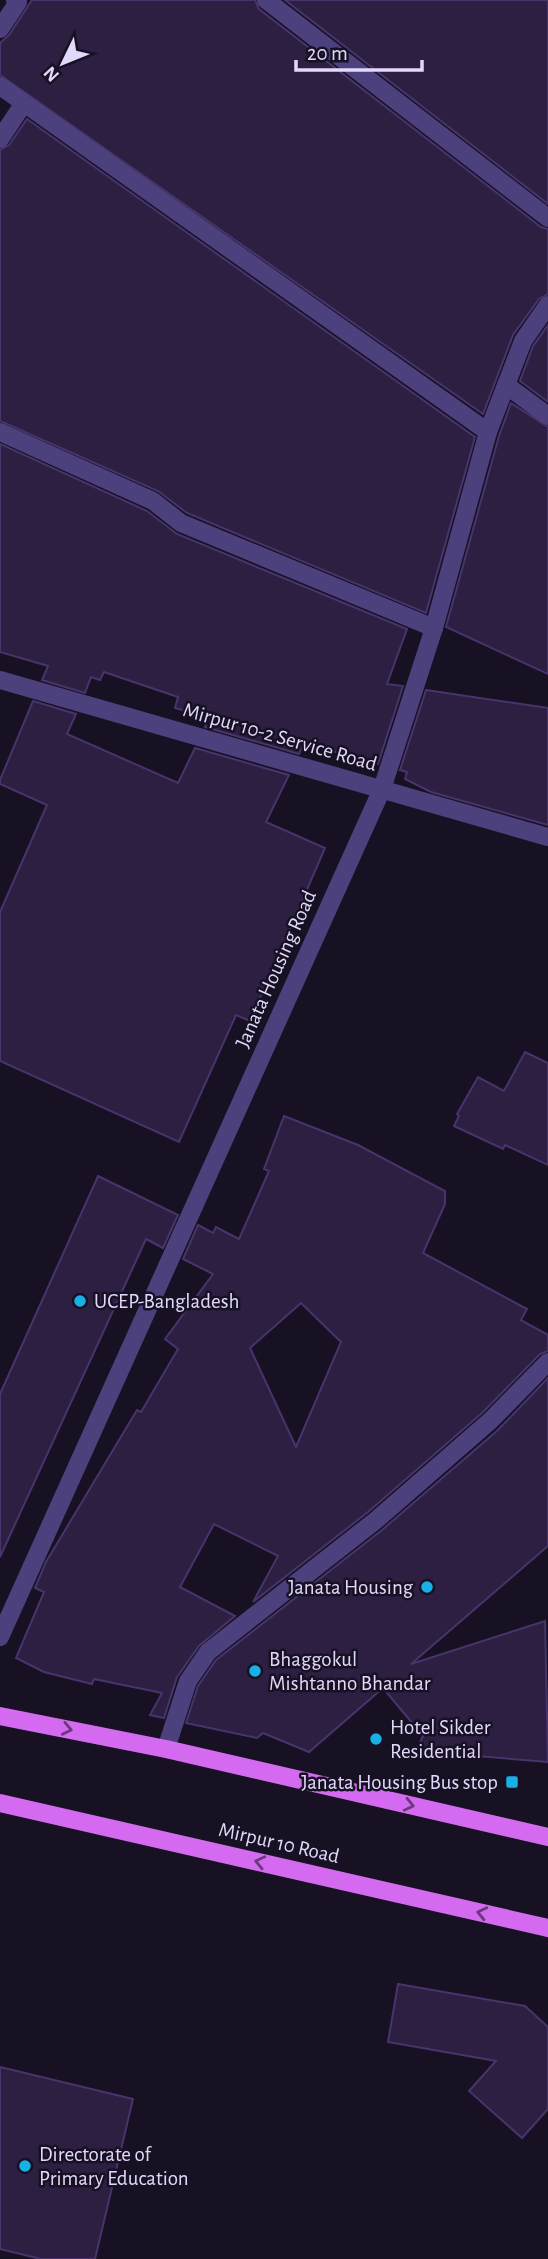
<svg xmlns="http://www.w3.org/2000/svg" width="548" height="2259" font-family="'Alegreya Sans',sans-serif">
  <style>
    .building { fill: #2c1f42; stroke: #48346c; stroke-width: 2; fill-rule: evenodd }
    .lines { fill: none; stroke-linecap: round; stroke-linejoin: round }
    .minor { stroke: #4d417d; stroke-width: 18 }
    .major { stroke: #d36aef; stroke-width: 18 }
    .oneway { stroke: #6c397f }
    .poi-dot { fill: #19b0e5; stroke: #171123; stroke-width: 2.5 }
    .labels { text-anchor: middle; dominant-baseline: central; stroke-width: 5; stroke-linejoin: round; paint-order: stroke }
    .street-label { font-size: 21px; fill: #e1d8fb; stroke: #171123 }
    .poi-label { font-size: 21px; fill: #e1d8fb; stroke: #171123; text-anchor: start }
  </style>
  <rect width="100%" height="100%" fill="#171123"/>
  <g class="building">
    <polygon points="32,0 255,0 259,9 541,227 548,229 548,294 539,299 513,335 483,414 0,75 0,43 9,35"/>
    <polygon points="285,0 548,0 548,204"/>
    <polygon points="27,119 475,437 426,613 187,513 158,491 0,421 0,150 9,145"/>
    <polygon points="548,325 548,402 520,381 533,346"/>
    <polygon points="511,403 548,427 548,674 446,627 499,436"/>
    <polygon points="0,444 147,511 177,534 407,629 387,684 403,686 378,764 304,743 299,754 205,727 209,717 175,708 178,697 104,672 100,680 91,677 85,693 42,680 48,666 0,652"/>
    <polygon points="426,690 548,708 548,825 431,792 405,779 407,772 400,770"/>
    <polygon points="33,701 76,714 67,734 178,783 195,748 289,775 266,822 325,848 250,1021 236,1015 179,1142 0,1061 0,912 47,805 0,784 0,780"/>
    <polygon points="525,1052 548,1063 548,1165 505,1145 503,1149 454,1126 459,1116 457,1114 478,1077 504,1091"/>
    <path d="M284,1116L358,1145L445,1191V1204L423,1253L527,1309L521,1320L548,1335V1351L540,1354L482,1413L368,1512L253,1602L278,1556L214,1524L180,1587L235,1616L199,1646L177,1677L164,1718L150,1715L162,1693L94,1679L92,1684L44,1672L16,1658L44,1592L35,1588L46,1562L137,1410L141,1412L178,1349L165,1339L213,1274L183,1259L198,1225L213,1233L216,1227L239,1239L269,1171L264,1169ZM301,1303L341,1342L296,1447L250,1348Z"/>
    <polygon points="98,1176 178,1215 163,1248 146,1239 0,1557 0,1394"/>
    <polygon points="548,1378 548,1546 411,1664 545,1621 548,1762 453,1754 450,1757 416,1751 423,1736 383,1688 309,1752 263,1733 257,1738 186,1723 198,1686 216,1660 382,1530 498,1430"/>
    <polygon points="398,1984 525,2006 548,2027 548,2109 522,2138 469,2091 496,2061 388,2042"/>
    <polygon points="0,2067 133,2099 95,2259 41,2259 0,2249"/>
  </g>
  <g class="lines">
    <g class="minor">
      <polyline points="266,0 548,218"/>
      <polyline points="0,29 18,2 15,0"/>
      <polyline points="0,86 488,432"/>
      <polyline points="0,139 24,103"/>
      <polyline points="506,385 548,416"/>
      <polyline points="0,432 153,501 181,523 434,628"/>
      <polyline points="0,680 548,837"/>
      <polyline points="0,1637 382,789 434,628 488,432 523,341 548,305"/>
      <polyline points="166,1749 188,1681 208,1652 375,1521 490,1421 548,1362"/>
    </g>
    <g class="major">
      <polyline points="0,1716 166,1749 548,1837"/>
      <polyline points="0,1803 548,1928"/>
    </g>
  </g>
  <defs><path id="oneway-chevron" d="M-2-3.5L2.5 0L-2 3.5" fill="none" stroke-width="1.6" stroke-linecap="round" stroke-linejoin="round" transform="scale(1.75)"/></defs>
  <g class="oneway">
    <use href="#oneway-chevron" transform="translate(67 1729) rotate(12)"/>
    <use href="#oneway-chevron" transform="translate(409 1805) rotate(13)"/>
    <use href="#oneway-chevron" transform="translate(260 1862) rotate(-167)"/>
    <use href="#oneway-chevron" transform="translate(482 1913) rotate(-167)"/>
  </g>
  <g class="poi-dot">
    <circle cx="80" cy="1301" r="7"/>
    <circle cx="427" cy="1587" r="7"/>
    <circle cx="255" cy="1671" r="7"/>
    <circle cx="376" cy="1739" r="7"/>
    <rect x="505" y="1775" width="14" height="14" rx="3.5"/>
    <circle cx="25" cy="2166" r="7"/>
  </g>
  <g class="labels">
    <g class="street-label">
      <text transform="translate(280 737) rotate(16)">Mirpur 10-2 Service Road</text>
      <text transform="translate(276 969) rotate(-66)">Janata Housing Road</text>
      <text transform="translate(279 1843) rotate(13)">Mirpur 10 Road</text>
    </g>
    <g class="poi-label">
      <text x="94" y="1301">UCEP-Bangladesh</text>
      <text x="413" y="1587" text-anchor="end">Janata Housing</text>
      <text x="269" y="1659">Bhaggokul<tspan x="269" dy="24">Mishtanno Bhandar</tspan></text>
      <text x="390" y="1727">Hotel Sikder<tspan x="390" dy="24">Residential</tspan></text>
      <text x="498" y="1782" text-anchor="end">Janata Housing Bus stop</text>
      <text x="39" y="2154">Directorate of<tspan x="39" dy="24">Primary Education</tspan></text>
    </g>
  </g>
  <g transform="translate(63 63) rotate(227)" stroke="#171123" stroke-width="5" paint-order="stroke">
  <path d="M0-5L12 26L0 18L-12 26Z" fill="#e1d8fb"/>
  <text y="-10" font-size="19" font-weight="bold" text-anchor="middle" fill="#e1d8fb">N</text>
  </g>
  <path d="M296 60v10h126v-10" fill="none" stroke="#e1d8fb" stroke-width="3.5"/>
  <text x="307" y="60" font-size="21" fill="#e1d8fb" stroke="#171123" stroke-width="5" paint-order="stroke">20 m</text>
</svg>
